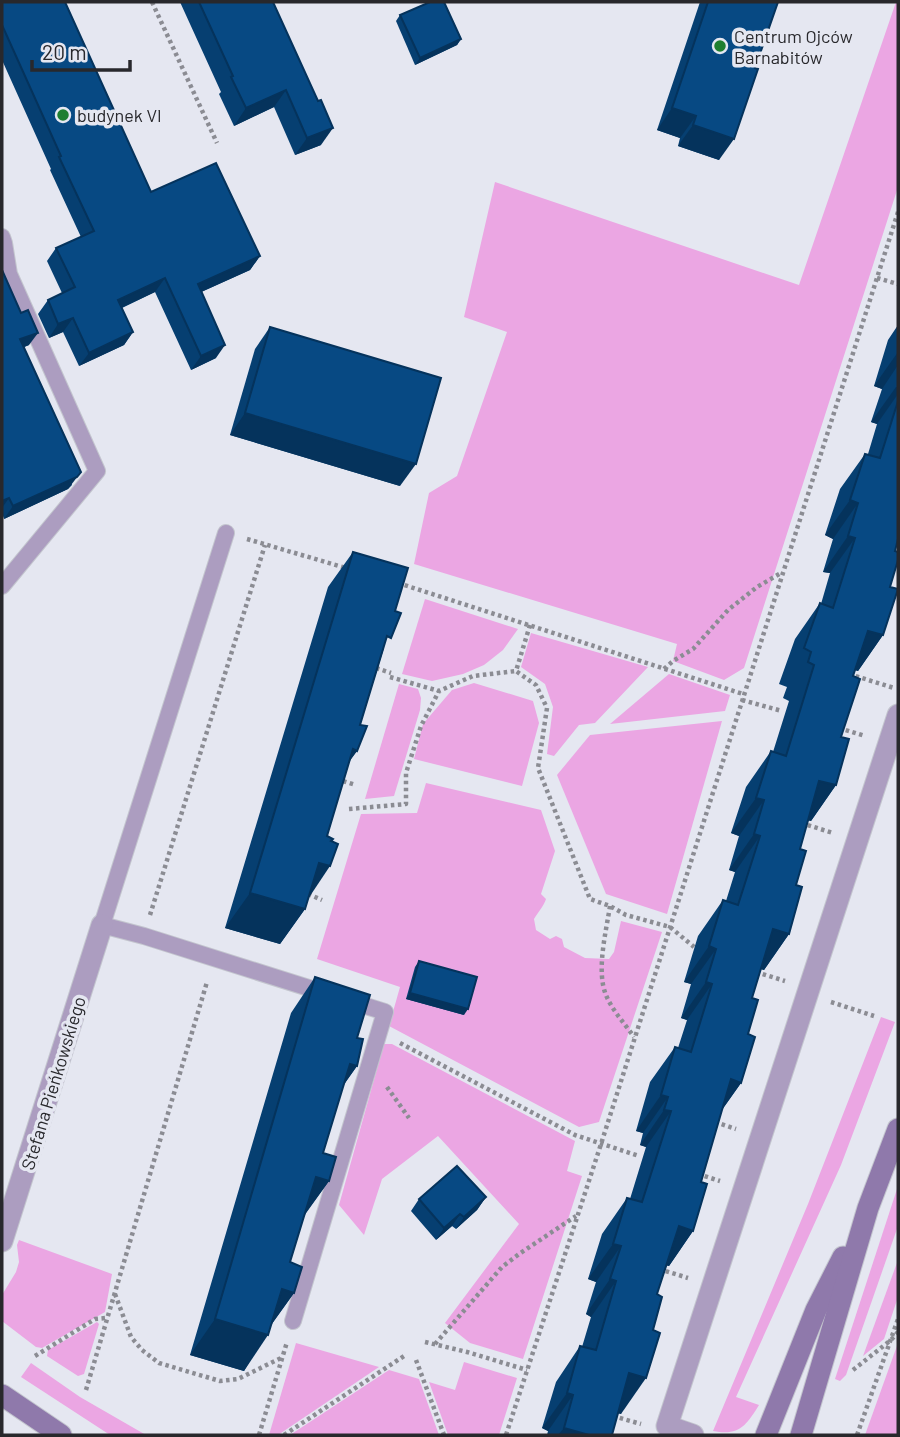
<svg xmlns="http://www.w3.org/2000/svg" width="900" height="1437" font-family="Barlow,sans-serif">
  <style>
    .green { fill: #eba6e3 }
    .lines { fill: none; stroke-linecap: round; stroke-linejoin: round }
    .lane-casing { stroke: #c3c5ce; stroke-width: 18 }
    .street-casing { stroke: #c3c5ce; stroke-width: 23 }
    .secondary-casing { stroke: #c3c5ce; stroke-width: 23 }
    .path { stroke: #8b8c93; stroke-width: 4.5; stroke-dasharray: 3.5 3.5; stroke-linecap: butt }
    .lane { stroke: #ac9dc0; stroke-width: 16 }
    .street { stroke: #ac9dc0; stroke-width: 21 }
    .secondary { stroke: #8f79ab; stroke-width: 21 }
    .wall { fill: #063f71 }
    .shaded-wall { fill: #05335c }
    .building { fill: #074983; stroke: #05335c; stroke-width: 2 }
    .poi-dot { fill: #1f7f30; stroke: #e5e7f1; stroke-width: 2.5 }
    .labels { text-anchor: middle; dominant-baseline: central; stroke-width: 7; stroke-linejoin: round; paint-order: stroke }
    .poi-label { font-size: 18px; fill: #28282c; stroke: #e5e7f1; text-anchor: start }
    .street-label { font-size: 18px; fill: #28282c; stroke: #e5e7f1 }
  </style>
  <rect width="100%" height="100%" fill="#e5e7f1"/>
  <g class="green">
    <polygon points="896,2 898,2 898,187 744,668 724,680 673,661 677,644 414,564 429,493 457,476 507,332 464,317 495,182 799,285"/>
    <polygon points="425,599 518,629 503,650 484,665 463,674 432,681 402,674"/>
    <polygon points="531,633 648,667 595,723 579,725 554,756 547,754 553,707 545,684 521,667"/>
    <polygon points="669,674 730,695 725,711 610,724"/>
    <polygon points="474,683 533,701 539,723 522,786 414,759 423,724 452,690"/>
    <polygon points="399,684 418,689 421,698 420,710 394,796 365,799"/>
    <polygon points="722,721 667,914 606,894 557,775 590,735"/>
    <path d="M426,783L541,810L555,851L541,894L546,899C544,906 538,912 534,919L536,930L550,939L556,936L562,939L564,947L585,958L609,959L614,952L621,921L662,932L599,1122L579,1127L389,1026L400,987L317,959L361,814L417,813Z"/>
    <path d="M881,1017L895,1022L841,1165L736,1397L759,1405C746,1426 739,1436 713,1431L808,1204Z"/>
    <polygon points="384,1044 392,1044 575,1141 567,1171 582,1176 523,1359 470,1343 445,1323 519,1224 438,1136 382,1179 364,1235 339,1205"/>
    <polygon points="898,1186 898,1226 846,1375 840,1381 835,1379"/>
    <polygon points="19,1240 112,1274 105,1312 42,1348 36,1347 2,1321 2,1295 16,1272 19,1262 17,1245"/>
    <polygon points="898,1260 898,1297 884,1339 863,1356"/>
    <polygon points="97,1322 99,1324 84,1374 78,1376 47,1356 48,1350"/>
    <polygon points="296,1343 379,1367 278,1435 269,1435"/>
    <polygon points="898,1343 898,1435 865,1435"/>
    <polygon points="464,1362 517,1378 499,1435 448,1435 429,1382 455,1390"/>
    <polygon points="31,1363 80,1397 146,1435 111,1435 107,1433 21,1377"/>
    <polygon points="389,1370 419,1379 439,1435 290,1435"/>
  </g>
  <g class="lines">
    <defs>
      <g id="lane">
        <polyline points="2,237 4,243 9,274 97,471 2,586"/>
        <polyline points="226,533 102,925 144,936 385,1012 293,1321"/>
      </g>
      <g id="street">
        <polyline points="2,1241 102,925"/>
        <polyline points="693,1435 667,1426 898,715"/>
      </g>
      <g id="secondary">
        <polyline points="2,1395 61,1435"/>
        <polyline points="766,1435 816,1310 843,1257"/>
        <polyline points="801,1435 868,1208 898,1129"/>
      </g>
    </defs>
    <use href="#lane" class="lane-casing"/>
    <use href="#street" class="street-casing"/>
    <use href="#secondary" class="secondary-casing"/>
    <g class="path">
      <polyline points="152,2 217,143"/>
      <polyline points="877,278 898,284"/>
      <polyline points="247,539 346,568"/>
      <polyline points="398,583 743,694"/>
      <polyline points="530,625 516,671 536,685 547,708 538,768 590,899 610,906 626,915 670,927 694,947"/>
      <polyline points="376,668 391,673"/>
      <polyline points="664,669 673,661 693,649 728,610 757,587 781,573"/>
      <polyline points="849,674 894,688"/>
      <polyline points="390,677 439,691"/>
      <polyline points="742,700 782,711"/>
      <polyline points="839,728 865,736"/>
      <polyline points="343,781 356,785"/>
      <polyline points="349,809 406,804 406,773 421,726 439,691 473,676 516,671"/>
      <polyline points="801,823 833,833"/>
      <polyline points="308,894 322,900"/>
      <path d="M610,906C606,932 596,971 606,995C612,1010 625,1024 634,1037"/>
      <polyline points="150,915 265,545"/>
      <polyline points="756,972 785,981"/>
      <polyline points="831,1002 874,1016"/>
      <polyline points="400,1043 575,1135 639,1156"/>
      <polyline points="387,1087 409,1118"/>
      <polyline points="715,1122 736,1129"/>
      <polyline points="698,1174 720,1181"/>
      <polyline points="659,1269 688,1278"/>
      <polyline points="115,1294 131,1337 142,1350 159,1363 220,1381 238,1379 283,1357"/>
      <polyline points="425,1342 467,1352 527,1370"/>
      <polyline points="435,1344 502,1267 519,1254 576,1216"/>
      <polyline points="35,1356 95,1319 106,1318"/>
      <polyline points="416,1360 444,1435"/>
      <polyline points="853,1370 891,1340 898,1332"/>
      <polyline points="86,1390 207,982"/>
      <polyline points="613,1416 641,1424"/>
      <polyline points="259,1435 287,1342"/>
      <polyline points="284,1435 404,1356"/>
      <polyline points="506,1435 601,1144 898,212"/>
      <polyline points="857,1435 898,1319"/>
    </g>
    <use href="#lane" class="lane"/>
    <use href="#street" class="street"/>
    <use href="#secondary" class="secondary"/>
  </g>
  <g class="wall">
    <polygon points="2,2 151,192 260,256 250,270 201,292 216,358 191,370 155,292 122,308 133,332 124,345 79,366 63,332 49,338 38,314 48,300 62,293 47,261 56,248 81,237 50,170 51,169 2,60"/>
    <polygon points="180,2 273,2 321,145 295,155 274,107 234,126 219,94 221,92"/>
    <polygon points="700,2 778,2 719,160 678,146 680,138 657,130"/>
    <polygon points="400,15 461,39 457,45 415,65 396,21"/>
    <polygon points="2,270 29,345 24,347 72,485 68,489 4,519 2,513"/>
    <polygon points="898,325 898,539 895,551 883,635 858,671 855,670 853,676 841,737 836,785 811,821 808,820 800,849 789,934 764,970 761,969 752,998 741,1083 722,1110 701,1182 693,1231 669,1266 666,1265 621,1414 618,1413 612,1435 547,1435 548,1431 542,1428 556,1382 580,1346 582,1347 591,1317 586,1314 596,1282 588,1279 602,1234 627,1198 630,1199 646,1147 640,1145 643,1133 636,1131 650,1082 675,1047 678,1048 687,1020 681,1018 691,984 684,982 698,936 723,900 726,901 735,872 729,870 739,836 731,833 746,787 771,751 773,752 789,701 783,698 787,687 779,684 795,639 820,603 821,604 830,573 823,572 833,539 825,535 840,489 865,454 868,454 877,424 871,422 882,389 874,386 888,340"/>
    <polygon points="270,327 400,486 230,435 255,349"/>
    <polygon points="353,552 384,648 360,725 357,751 349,761 305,909 280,944 225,928 328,587"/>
    <polygon points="419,961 464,1015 406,999 415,967"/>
    <polygon points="315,977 357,1038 357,1066 343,1086 323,1153 329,1181 304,1215 290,1262 294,1293 271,1325 244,1371 190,1355 291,1013"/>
    <polygon points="486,1197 477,1210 456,1229 452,1226 436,1240 411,1211 419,1199"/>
  </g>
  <g class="shaded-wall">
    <polygon points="461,39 457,45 415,65 420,58"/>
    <polygon points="286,90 274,107 234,126 246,108"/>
    <polygon points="672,108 696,116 680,138 657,130"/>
    <polygon points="693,125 734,139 719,160 678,146"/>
    <polygon points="333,128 321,145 295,155 307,138"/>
    <polygon points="260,256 250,270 188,298 198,284"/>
    <polygon points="165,278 155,292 108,314 118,300"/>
    <polygon points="73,318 63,332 49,338 58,324"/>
    <polygon points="133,332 124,345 79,366 89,353"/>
    <polygon points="38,333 29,345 12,352 20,339"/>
    <polygon points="225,345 216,358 191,370 201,356"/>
    <polygon points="898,352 898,365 882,389 874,386"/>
    <polygon points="896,387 898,387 898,394 877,424 871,422"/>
    <polygon points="245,413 416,464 400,486 230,435"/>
    <polygon points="81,472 68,489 4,519 13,506"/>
    <polygon points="9,498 2,508 2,501"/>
    <polygon points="850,500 858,503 833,539 825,535"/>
    <polygon points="848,536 855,538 830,573 823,572"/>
    <polygon points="868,631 883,635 858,671 843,666"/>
    <polygon points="353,749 357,751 332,786"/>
    <polygon points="819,781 836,785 811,821 794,817"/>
    <polygon points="756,798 764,800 739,836 731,833"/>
    <polygon points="754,834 760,836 735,872 729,870"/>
    <polygon points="319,863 330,866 306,902"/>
    <polygon points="250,893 305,909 280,944 225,928"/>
    <polygon points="773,929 789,934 764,970 748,965"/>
    <polygon points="709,946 716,949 691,984 684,982"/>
    <polygon points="706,982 712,984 687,1020 681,1018"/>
    <polygon points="410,993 468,1009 464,1015 406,999"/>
    <polygon points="350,1064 357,1066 332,1101"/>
    <polygon points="731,1079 741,1083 716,1118"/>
    <polygon points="661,1095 668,1097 643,1133 636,1131"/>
    <polygon points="664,1110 671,1111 646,1147 640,1145"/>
    <polygon points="316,1177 329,1181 304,1216"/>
    <polygon points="486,1197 477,1210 456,1229 464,1217"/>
    <polygon points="460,1214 452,1226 436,1240 444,1228"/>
    <polygon points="679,1226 693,1231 669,1266 654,1262"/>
    <polygon points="613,1244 621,1246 596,1282 588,1279"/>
    <polygon points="610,1279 616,1281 591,1317 586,1314"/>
    <polygon points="282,1289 294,1293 269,1328"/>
    <polygon points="215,1319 268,1335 244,1371 190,1355"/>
    <polygon points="629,1373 646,1378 621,1414 604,1409"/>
    <polygon points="567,1393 573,1395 548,1431 542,1428"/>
    <polygon points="564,1428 589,1435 558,1435"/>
  </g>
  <g class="building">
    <polygon points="2,2 65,2 151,192 216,163 260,256 198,284 225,345 201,356 165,278 118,300 133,332 89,353 73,318 58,324 48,300 75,287 56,248 94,231 59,157 61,156 2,25"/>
    <polygon points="199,2 273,2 318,101 321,100 333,128 307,138 286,90 246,108 231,77 233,76"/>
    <polygon points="430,2 444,2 461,39 420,58 400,15"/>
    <polygon points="708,2 778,2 755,68 758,69 734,139 693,125 696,116 672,108"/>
    <polygon points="2,270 21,313 28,310 38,333 20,339 81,472 77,477 13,506 9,498 2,501"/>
    <polygon points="270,327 441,378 416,464 245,413"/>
    <polygon points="898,401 898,539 895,551 898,552 898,560 890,587 898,589 883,635 868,631 853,676 860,679 841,737 849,739 836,785 819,781 800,849 806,851 796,885 802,887 789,934 773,929 752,998 758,1000 748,1034 755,1037 741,1083 731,1079 701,1182 707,1184 693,1231 679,1226 657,1294 662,1297 653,1330 660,1333 646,1378 629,1373 612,1435 589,1435 564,1428 573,1395 567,1393 580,1346 596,1350 616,1281 610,1279 621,1246 613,1244 627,1198 642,1202 671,1111 664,1110 668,1097 661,1095 675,1047 691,1052 712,984 706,982 716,949 709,946 723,900 738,905 760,836 754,834 764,800 756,798 771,751 786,756 814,665 808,662 811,652 804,648 820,603 833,608 855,538 848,536 858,503 850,500 865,454 880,458"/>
    <polygon points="353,552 408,568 395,611 401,613 391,638 387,636 360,725 367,726 357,751 353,749 327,836 333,839 331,841 338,844 330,866 319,863 305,909 250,893"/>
    <polygon points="419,961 477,977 468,1009 410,993"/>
    <polygon points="315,977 370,995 357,1038 363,1039 357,1066 350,1064 323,1153 336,1157 329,1181 316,1177 290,1262 302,1267 294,1293 282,1289 268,1335 215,1319"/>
    <polygon points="457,1166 486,1197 464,1217 460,1214 444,1228 419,1199"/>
  </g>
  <g class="poi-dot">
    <circle cx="720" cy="46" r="7"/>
    <circle cx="63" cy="115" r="7"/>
  </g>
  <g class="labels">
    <g class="poi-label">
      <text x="734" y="36">Centrum Ojców<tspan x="734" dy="21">Barnabitów</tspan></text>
      <text x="77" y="115">budynek VI</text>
    </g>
    <g class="street-label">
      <text transform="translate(53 1083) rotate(-73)">Stefana Pieńkowskiego</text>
    </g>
  </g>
  <rect width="900" height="1437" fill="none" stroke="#28282c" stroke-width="7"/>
  <path d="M32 60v10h98v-10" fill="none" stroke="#28282c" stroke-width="3.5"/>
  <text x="42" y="60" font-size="21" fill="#28282c" stroke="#e5e7f1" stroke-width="5" paint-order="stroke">20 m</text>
</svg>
